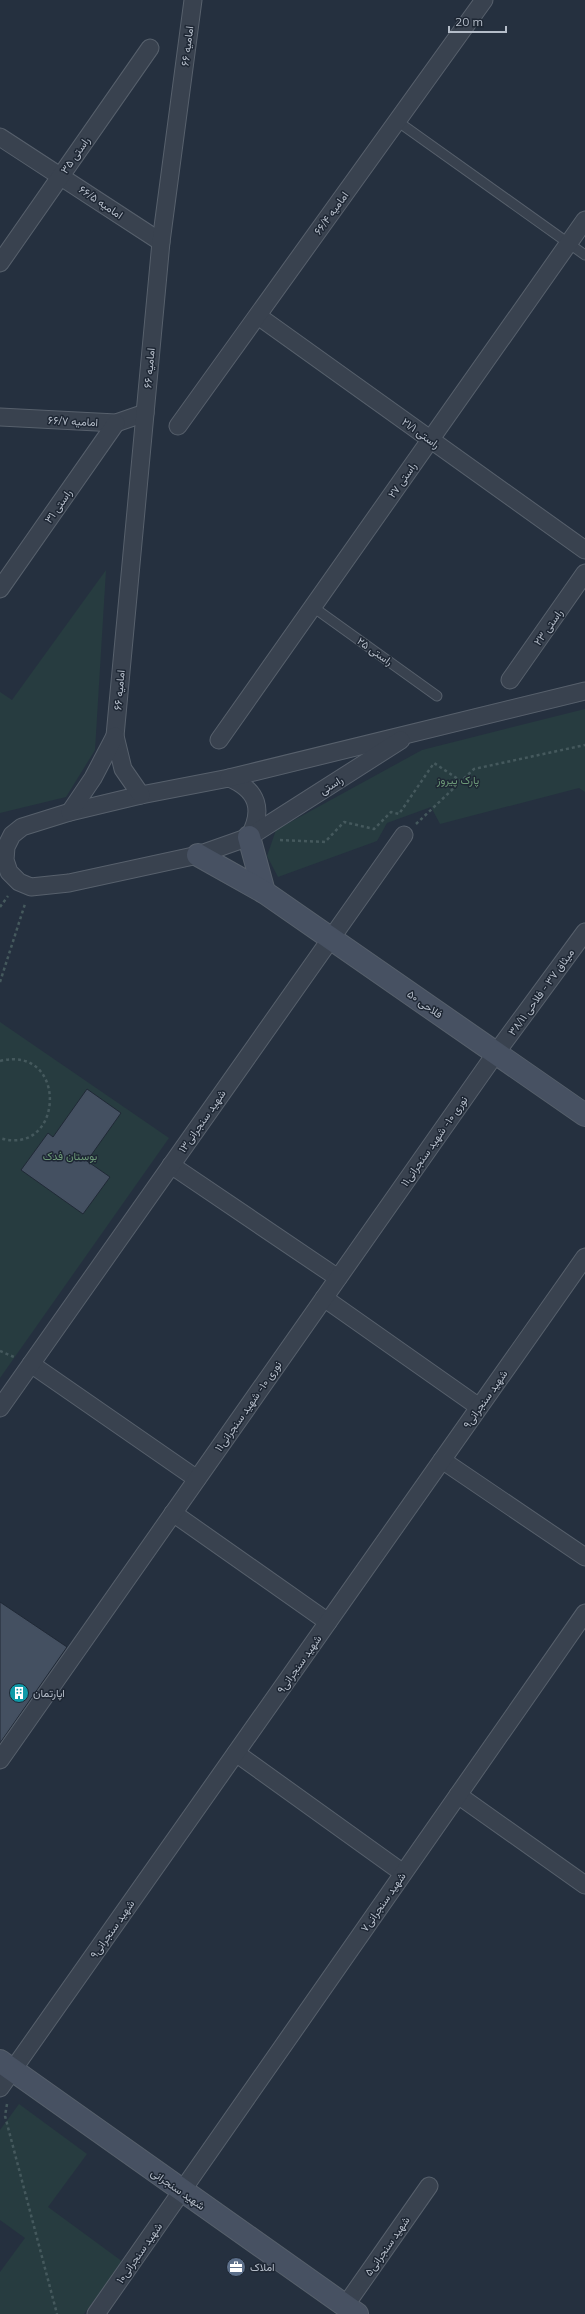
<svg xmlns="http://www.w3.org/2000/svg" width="585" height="2314" font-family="Mulish,Vazirmatn,sans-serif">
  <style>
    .green { fill: #273c40 }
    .building { fill: #445061; stroke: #202936 }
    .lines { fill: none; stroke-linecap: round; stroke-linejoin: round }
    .lane-casing { stroke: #57606c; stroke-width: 11 }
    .street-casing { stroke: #57606c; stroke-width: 19 }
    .secondary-casing { stroke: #57606c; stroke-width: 24 }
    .path { stroke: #45595d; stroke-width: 2.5; stroke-dasharray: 3 3; stroke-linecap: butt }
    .lane { stroke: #39424f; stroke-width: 9 }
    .street { stroke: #39424f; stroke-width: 17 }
    .secondary { stroke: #475162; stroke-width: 22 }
    .labels { text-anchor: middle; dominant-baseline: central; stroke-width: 3; stroke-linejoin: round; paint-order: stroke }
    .street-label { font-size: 11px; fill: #b5bdc9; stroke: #1e2734 }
    .park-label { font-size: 11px; fill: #6d9a78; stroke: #1e2734 }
    .poi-label { font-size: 11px; fill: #b5bdc9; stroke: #1e2734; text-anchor: start }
  </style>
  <rect width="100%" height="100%" fill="#25303f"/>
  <g class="green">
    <polygon points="106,570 95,750 66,797 0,813 0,692 12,700"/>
    <polygon points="585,709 585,792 579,788 440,824 431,807 387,823 377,841 278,877 267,856 276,830 422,750"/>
    <polygon points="0,1022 169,1138 0,1378"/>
    <polygon points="19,2104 87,2154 48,2207 123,2262 84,2314 0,2314 0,2272 25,2238 0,2220 0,2130"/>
  </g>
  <g class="building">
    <polygon points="87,1089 121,1113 87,1161 110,1177 83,1214 21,1170 48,1133 53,1137"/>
    <polygon points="0,1602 67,1647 0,1743"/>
  </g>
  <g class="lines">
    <defs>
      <g id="lane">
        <polyline points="397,121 585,255"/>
        <polyline points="313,607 437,696"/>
      </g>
      <g id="street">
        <polyline points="0,137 161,242"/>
        <polyline points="0,263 150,48"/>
        <polyline points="258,316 585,550"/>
        <polyline points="0,417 116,423 145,413"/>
        <polyline points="178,426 484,0"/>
        <polyline points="0,589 116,423"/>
        <polyline points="510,680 585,573"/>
        <polyline points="219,740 585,220"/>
        <path d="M229,778C258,790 264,810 249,837L198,855L69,883L31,887L19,882L9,872L5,860L6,847L12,835L22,827L70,812L141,795Z"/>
        <polyline points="229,778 585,691"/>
        <polyline points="141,795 123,769 115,736 161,242 193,0"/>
        <polyline points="70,812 93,778 115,736"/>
        <polyline points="249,837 401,740"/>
        <polyline points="171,1165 338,1278"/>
        <polyline points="324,1298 479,1407"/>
        <polyline points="31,1364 197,1479"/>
        <polyline points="0,1408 404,835"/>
        <polyline points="442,1460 585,1557"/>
        <polyline points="173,1513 328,1622"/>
        <polyline points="236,1753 403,1873"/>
        <polyline points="0,1760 496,1053 585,932"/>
        <polyline points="458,1795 585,1885"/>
        <polyline points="0,2088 585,1257"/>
        <polyline points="345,2306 429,2186"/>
        <polyline points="96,2314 585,1613"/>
      </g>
      <g id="secondary">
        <polyline points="249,837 264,892"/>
        <polyline points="198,855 264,892 585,1115"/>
        <polyline points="0,2061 357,2314"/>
      </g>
    </defs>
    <use href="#lane" class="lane-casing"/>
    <use href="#street" class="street-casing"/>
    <use href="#secondary" class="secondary-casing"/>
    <g class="path">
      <polyline points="416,824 474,769 585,745"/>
      <polyline points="280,840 325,842 344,822 374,829 391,812 399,814 434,763 461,781"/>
      <polyline points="0,907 8,896"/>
      <polyline points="0,982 25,904"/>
      <path d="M0,1061C69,1044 64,1158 0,1138"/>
      <polyline points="0,1351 14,1357"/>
      <polyline points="7,2104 5,2116 57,2314"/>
    </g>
    <use href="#lane" class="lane"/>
    <use href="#street" class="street"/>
    <use href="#secondary" class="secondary"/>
  </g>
  <defs>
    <symbol id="building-disc" viewBox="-11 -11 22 22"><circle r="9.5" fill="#0f9aa8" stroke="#1e2734"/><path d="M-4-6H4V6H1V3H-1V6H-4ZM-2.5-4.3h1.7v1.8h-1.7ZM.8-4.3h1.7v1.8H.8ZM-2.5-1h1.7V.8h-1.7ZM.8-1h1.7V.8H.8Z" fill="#fff"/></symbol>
    <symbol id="office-disc" viewBox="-11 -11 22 22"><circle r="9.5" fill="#5c6f8a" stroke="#1e2734"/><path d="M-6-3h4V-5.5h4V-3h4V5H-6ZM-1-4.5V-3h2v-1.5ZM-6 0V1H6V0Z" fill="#fff"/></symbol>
  </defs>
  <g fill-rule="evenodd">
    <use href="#building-disc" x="8" y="1682" width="22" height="22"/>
    <use href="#office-disc" x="225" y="2256" width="22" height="22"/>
  </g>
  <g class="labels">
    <g class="street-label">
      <text transform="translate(187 46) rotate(-83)">امامیه ۶۶</text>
      <text transform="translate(75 155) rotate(-55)">راستی ۳۵</text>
      <text transform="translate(101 202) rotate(34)">امامیه ۶۶/۵</text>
      <text transform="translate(331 213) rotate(-54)">امامیه ۶۶/۴</text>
      <text transform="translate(149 368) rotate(-85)">امامیه ۶۶</text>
      <text transform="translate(73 421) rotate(3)">امامیه ۶۶/۷</text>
      <text transform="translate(421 433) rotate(36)">راستی ۲۱/۱</text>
      <text transform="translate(402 480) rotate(-55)">راستی ۲۷</text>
      <text transform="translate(58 506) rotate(-55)">راستی ۳۱</text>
      <text transform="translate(548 627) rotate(-55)">راستی ۲۳</text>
      <text transform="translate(375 651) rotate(35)">راستی ۲۵</text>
      <text transform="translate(119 690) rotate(-85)">امامیه ۶۶</text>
      <text transform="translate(331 785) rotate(-32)">راستی</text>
      <text transform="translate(541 992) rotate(-54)">میثاق ۳۷ - فلاحی ۳۸/۱۱</text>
      <text transform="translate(425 1004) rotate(35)">فلاحی ۵۰</text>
      <text transform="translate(202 1121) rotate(-55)">شهید سنجرانی۱۳</text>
      <text transform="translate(434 1141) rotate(-55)">نوری ۱۰- شهید سنجرانی۱۱</text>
      <text transform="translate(485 1399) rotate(-55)">شهید سنجرانی۹</text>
      <text transform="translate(248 1406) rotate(-55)">نوری ۱۰- شهید سنجرانی۱۱</text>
      <text transform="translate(299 1664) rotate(-55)">شهید سنجرانی۹</text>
      <text transform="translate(383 1902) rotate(-55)">شهید سنجرانی۷</text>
      <text transform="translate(112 1929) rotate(-55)">شهید سنجرانی۹</text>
      <text transform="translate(178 2189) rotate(35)">شهید سنجرانی</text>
      <text transform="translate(387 2246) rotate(-55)">شهید سنجرانی۵</text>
      <text transform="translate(139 2253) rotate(-55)">شهید سنجرانی۱۰</text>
    </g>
    <g class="park-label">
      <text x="458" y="780">پارک پیروز</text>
      <text x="70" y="1156">بوستان فدک</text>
    </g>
    <g class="poi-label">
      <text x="33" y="1693">اپارتمان</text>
      <text x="250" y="2267">املاک</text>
    </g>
  </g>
  <path d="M449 26v6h57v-6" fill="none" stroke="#b5bdc9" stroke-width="2"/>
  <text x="455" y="26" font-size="12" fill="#b5bdc9" stroke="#1e2734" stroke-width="3" paint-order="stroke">20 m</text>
</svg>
